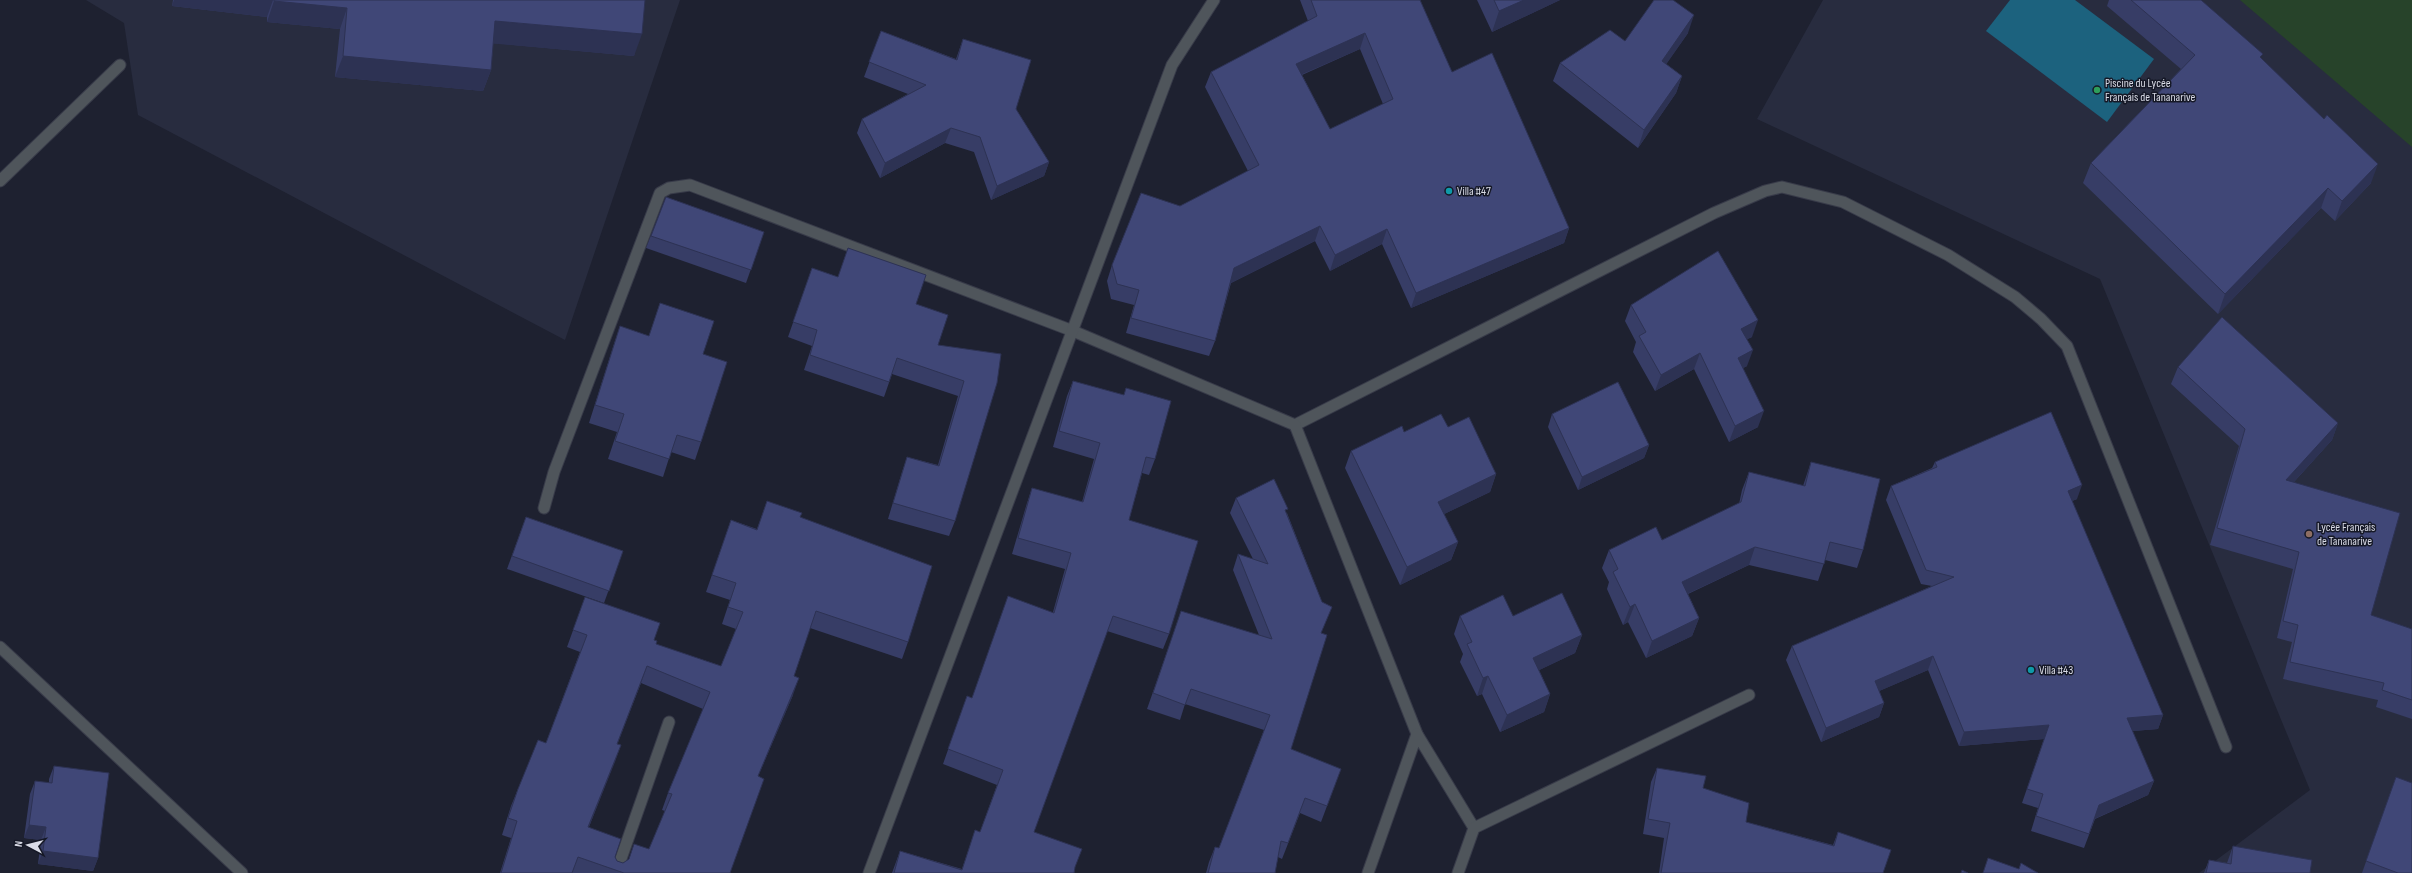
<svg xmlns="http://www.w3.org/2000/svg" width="2412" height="873" font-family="'Sofia Sans Condensed',sans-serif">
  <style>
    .built { fill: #282c3f }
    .green { fill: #27432a }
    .water { fill: #1c627e }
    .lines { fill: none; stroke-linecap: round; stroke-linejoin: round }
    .minor-casing { stroke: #383b49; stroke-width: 13 }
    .minor { stroke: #4f555b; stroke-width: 11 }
    .wall { fill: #373d66; fill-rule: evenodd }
    .shaded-wall { fill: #2d3253 }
    .building { fill: #404777; stroke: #2d3253; fill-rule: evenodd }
    .leisure-dot { fill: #2e9e5b; stroke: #151826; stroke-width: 1.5 }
    .culture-dot { fill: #0f9aa8; stroke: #151826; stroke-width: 1.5 }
    .education-dot { fill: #8d6e63; stroke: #151826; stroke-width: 1.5 }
    .labels { text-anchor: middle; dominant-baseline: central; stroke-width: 3; stroke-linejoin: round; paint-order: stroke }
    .poi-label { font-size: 12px; fill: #d9dbe6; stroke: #151826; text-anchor: start }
  </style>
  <rect width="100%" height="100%" fill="#1e2130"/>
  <g class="built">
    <polygon points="86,0 680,0 565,340 138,115 124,23"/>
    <polygon points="1823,0 2412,0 2412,873 2199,873 2310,790 2100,279 1757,119"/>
  </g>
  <polygon class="green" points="2240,0 2412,0 2412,147"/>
  <polygon class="water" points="2010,0 2075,0 2154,59 2107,122 1986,31"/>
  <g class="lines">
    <defs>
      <g id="minor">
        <polyline points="0,181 120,65"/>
        <polyline points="1295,425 1714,213 1765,191 1782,187 1843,202 1948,255 2015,297 2041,319 2067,346 2226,747"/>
        <polyline points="544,508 554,472 660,193 669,188 690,185 1073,331 1295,425 1417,734"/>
        <polyline points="0,647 242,873"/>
        <polyline points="616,873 669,722"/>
        <polyline points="869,873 1172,65 1214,0"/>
        <polyline points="1368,873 1417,734 1474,828"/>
        <polyline points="1458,873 1474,828 1749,695"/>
      </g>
    </defs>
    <use href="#minor" class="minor-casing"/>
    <use href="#minor" class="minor"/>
  </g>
  <g class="wall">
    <polygon points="173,0 645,0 634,56 493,43 491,70 483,91 335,77 340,29 267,22 267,17 172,6"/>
    <path d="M1300,0H1420L1452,72L1569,228L1564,243L1411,308L1382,244L1330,271L1315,241L1231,283L1215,341L1209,356L1126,333L1134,305L1111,299L1107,281L1112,265L1180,206L1248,171L1205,87L1211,72L1308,21ZM1360,49L1383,104L1330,129L1302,75Z"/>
    <polygon points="1477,0 1560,0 1492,32"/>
    <polygon points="2109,0 2201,0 2261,58 2371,183 2335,221 2321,208 2218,314 2083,183 2091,163 2181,69 2107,6"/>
    <polygon points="881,31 956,59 963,39 1016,109 1049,162 1044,176 991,200 974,152 945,143 880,178 857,133 862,119 908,94 864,77"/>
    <polygon points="1688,33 1666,64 1682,76 1676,93 1638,148 1553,81 1560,63 1625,41"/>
    <polygon points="666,197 764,232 746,283 646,248"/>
    <polygon points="848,248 916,304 938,345 1001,354 955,521 949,536 888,519 902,472 907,457 938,465 958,396 892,374 884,397 804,370 812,346 788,337 812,268 838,277"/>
    <polygon points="660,303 703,354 701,442 695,460 671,452 663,477 608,459 617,432 589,423 614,344 620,326 649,336"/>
    <polygon points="1631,305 1752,337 1747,339 1747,366 1743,368 1758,427 1729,442 1694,369 1655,391 1633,352 1636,342 1625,321"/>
    <polygon points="2178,367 2338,423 2332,440 2294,482 2371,615 2412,629 2412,719 2376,707 2378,700 2283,679 2292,642 2277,638 2293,569 2210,545 2239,446 2171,384"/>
    <polygon points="1073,381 1124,395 1126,388 1155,459 1149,475 1142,473 1129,520 1169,634 1163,649 1107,631 1034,832 1075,868 1074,873 892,873 900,851 962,869 975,830 980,832 997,785 943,764 967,696 972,698 1053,612 1065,569 1012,554 1027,503 1032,488 1082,502 1094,459 1053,447 1067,396"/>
    <polygon points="1552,414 1649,445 1644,458 1578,490 1548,427"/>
    <polygon points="1448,427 1496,474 1490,492 1444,514 1458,542 1451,560 1400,585 1345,468 1351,451 1404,432"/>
    <polygon points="1811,462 1863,550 1857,568 1825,560 1818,581 1749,565 1688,594 1699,618 1692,636 1646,658 1628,622 1623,625 1607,589 1609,582 1602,568 1609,550 1662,540 1739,504 1742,490 1749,472 1803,486"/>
    <polygon points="1935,462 2077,499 2072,501 2163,715 2158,729 2132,731 2154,781 2148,795 2095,819 2084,848 2031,831 2038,808 2022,803 2044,739 1959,746 1928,670 1879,691 1884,703 1879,717 1821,742 1786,660 1792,646 1932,586 1921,584 1886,500 1891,486 1932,468"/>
    <polygon points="1236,498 1287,513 1322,602 1332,607 1321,633 1291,749 1341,769 1321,822 1300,813 1282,859 1278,857 1275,873 1206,873 1209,862 1215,847 1219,848 1264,730 1185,704 1180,720 1147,709 1176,626 1259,635 1233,570 1238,554 1253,559 1230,513"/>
    <path d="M767,501L800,517L908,642L902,659L810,628L794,676L793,695L758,776L730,873H500L511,838L502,835L511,806L518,789L546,743L580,652L567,647L585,597L654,640L656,644L721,666L736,629L722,624L730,600L706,592L731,520L757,529ZM641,683L703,709L668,793L662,810L665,811L649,849L623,863L617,861L615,857L589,827L621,745L617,744Z"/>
    <polygon points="526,517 623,551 604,603 507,569"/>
    <polygon points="1460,616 1513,616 1582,635 1575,653 1539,670 1550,694 1544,712 1500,732 1482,694 1477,696 1460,662 1463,654 1454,634"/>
    <polygon points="54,766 98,858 93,871 38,864 41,840 24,838 30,794 35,781 49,783 49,779"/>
    <polygon points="1657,768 1703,788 1746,822 1833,845 1838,832 1883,873 1659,873 1664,838 1643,834 1651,782"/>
    <polygon points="2396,777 2412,873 2362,873"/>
    <polygon points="2233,846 2310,873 2204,873 2209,860 2227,863"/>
  </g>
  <g class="shaded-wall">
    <polygon points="174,0 273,0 267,17 172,6"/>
    <polygon points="1524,0 1560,0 1492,32 1499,11"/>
    <polygon points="274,1 347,8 340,29 267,22"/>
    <polygon points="1694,15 1688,33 1656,79 1662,61"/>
    <polygon points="495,21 642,34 634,56 487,43"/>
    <polygon points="1365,33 1360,49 1291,79 1296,64"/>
    <polygon points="343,56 491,70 483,91 335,77"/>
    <polygon points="1682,76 1676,93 1638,148 1644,130"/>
    <polygon points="951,128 945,143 880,178 885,163"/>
    <polygon points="1049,162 1044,176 991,200 997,186"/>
    <polygon points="2378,164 2371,183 2335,221 2342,201"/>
    <polygon points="2328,188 2321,208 2218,314 2225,294"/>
    <polygon points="1320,226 1315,241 1229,284 1234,268"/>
    <polygon points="1569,228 1564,243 1411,308 1416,293"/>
    <polygon points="1387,229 1382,244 1330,271 1335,255"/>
    <polygon points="1758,320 1752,337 1736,345 1741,329"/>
    <polygon points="1753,350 1747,366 1732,374 1738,358"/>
    <polygon points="1700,353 1694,369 1655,391 1661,375"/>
    <polygon points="1764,411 1758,427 1729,442 1735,426"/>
    <polygon points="2338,423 2332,440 2280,497 2286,480"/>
    <polygon points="1649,445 1644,458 1578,490 1582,477"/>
    <polygon points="1496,474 1490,492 1432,520 1438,502"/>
    <polygon points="2082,485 2077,499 2063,505 2068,491"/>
    <polygon points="1458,542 1451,560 1400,585 1407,567"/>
    <polygon points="1755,547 1749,565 1676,599 1682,582"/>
    <polygon points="1635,604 1628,622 1623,625 1630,607"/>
    <polygon points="1699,618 1692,636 1646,658 1652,641"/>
    <polygon points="1582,635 1575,653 1527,676 1533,658"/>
    <polygon points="1933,656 1928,670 1870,695 1875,681"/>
    <polygon points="647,666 641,683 611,761 617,744"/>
    <polygon points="1488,676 1482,694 1477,696 1483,678"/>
    <polygon points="799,678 793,695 751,793 758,776"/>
    <polygon points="1550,694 1544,712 1500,732 1507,715"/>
    <polygon points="1884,703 1879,717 1821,742 1826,728"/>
    <polygon points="2163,715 2158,729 2122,732 2127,718"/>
    <polygon points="2049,725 2044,739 1959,746 1964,732"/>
    <polygon points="621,745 615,762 582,844 588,827"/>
    <polygon points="2154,781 2148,795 2094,819 2099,805"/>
    <polygon points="29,825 46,827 41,840 24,838"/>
    <polygon points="43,851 98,858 93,871 38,864"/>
  </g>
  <g class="building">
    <polygon points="274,0 645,0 642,34 495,21 491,70 343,56 347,8 274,1"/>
    <path d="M1311,0H1420L1452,72L1492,53L1569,228L1416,293L1387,229L1335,255L1320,226L1234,268L1215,341L1131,318L1139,290L1117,284L1112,265L1141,193L1180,206L1259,165L1211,72L1317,16ZM1365,33L1393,99L1330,129L1296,64Z"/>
    <polygon points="1494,0 1524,0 1499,11"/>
    <polygon points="1654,0 1673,0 1694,15 1662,61 1682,76 1644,130 1560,63 1610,30 1625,41"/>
    <polygon points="2131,0 2201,0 2263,54 2260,57 2324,119 2327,115 2378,164 2342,201 2328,188 2225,294 2091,163 2195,55"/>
    <polygon points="881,31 957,60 963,39 1031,60 1016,109 1049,162 997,186 980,137 951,128 885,163 862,119 926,85 869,62"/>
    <polygon points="666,197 764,232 751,270 651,236"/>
    <polygon points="848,248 926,275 916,304 948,315 938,345 1001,354 997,383 955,521 893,503 907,457 939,466 964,381 897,358 889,382 810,355 817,330 793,322 812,268 838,277"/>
    <polygon points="1718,251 1758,320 1741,329 1753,350 1738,358 1764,411 1735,426 1700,353 1661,375 1639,336 1646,332 1631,305"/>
    <polygon points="660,303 714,321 703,354 727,362 701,442 677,435 669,459 615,441 624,414 595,405 620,326 649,336"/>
    <polygon points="2222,317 2338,423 2286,480 2400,513 2371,615 2412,629 2412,700 2382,690 2384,683 2290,662 2298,625 2283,621 2299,552 2217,528 2245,429 2178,367"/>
    <polygon points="1073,381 1124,395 1126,388 1171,401 1155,459 1146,457 1129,520 1198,541 1169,634 1113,616 1034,832 1082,849 1075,867 1074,873 894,873 900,851 962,870 975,830 980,832 1003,770 948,749 967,696 972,698 1008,596 1054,613 1071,553 1018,538 1032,488 1083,502 1100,443 1059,431"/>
    <polygon points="1618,382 1649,445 1582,477 1552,414"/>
    <polygon points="2051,412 2082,485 2068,491 2163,715 2127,718 2154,781 2099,805 2089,834 2036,816 2043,794 2027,789 2049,725 1964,732 1933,656 1875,681 1884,703 1826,728 1792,646 1954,577 1926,570 1891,486 1937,467 1935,462"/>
    <polygon points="1441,414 1448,427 1469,417 1496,474 1438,502 1458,542 1407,567 1351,451 1402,426 1404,432"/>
    <polygon points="1811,462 1880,479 1863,550 1830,542 1824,564 1755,547 1682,582 1699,618 1652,641 1635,604 1630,607 1613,572 1618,569 1609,550 1656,527 1662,540 1741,502 1749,472 1805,486"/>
    <polygon points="1274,479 1288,509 1285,510 1322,602 1332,607 1321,633 1327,635 1291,749 1341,769 1327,806 1305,798 1288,843 1281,841 1275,873 1208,873 1215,847 1219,848 1270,715 1191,689 1185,705 1153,693 1181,611 1272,639 1238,554 1268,564 1236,498"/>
    <path d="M767,501L802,513L800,517L932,566L908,642L816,611L794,676L799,678L758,776L764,779L730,873H624L578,857L572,873H501L517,821L508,818L518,789L538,740L546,743L587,635L573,630L585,597L660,623L654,640L657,641L656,644L721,666L743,612L728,607L736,583L712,575L731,520L757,530ZM647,666L710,692L668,793L672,794L649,849L634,844L629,859L623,863L617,861L615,857L621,839L588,827L621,745L617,744Z"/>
    <polygon points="526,517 623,551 609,591 512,556"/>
    <polygon points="1562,593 1582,635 1533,658 1550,694 1507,715 1488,676 1483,678 1467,644 1472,642 1460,616 1503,595 1513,616"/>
    <polygon points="54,766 109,773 98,858 43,851 46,827 29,825 35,781 52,783"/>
    <polygon points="1657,768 1706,776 1703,788 1749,803 1746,822 1834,846 1838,832 1891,850 1883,873 1661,873 1670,823 1648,819"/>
    <polygon points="2396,777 2412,783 2412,873 2398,873 2366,861"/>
    <polygon points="2233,846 2312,860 2310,873 2206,873 2209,860 2231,864"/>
    <polygon points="1988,858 2019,869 2021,863 2038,873 1983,873"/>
    <polygon points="1962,870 1968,873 1961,873"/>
  </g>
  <circle class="leisure-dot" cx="2097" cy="90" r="4"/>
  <g class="culture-dot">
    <circle cx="1449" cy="191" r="4"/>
    <circle cx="2031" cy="670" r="4"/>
  </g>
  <circle class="education-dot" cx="2309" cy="534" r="4"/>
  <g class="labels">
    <g class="poi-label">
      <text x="2105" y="83">Piscine du Lycée<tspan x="2105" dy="14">Français de Tananarive</tspan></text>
      <text x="1457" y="191">Villa #47</text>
      <text x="2317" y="527">Lycée Français<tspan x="2317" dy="14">de Tananarive</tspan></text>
      <text x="2039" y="670">Villa #43</text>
    </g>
  </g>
  <g transform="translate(28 845) rotate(277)" stroke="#151826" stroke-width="3" paint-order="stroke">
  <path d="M0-3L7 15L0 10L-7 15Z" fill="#d9dbe6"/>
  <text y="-6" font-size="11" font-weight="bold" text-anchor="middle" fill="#d9dbe6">N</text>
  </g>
</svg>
